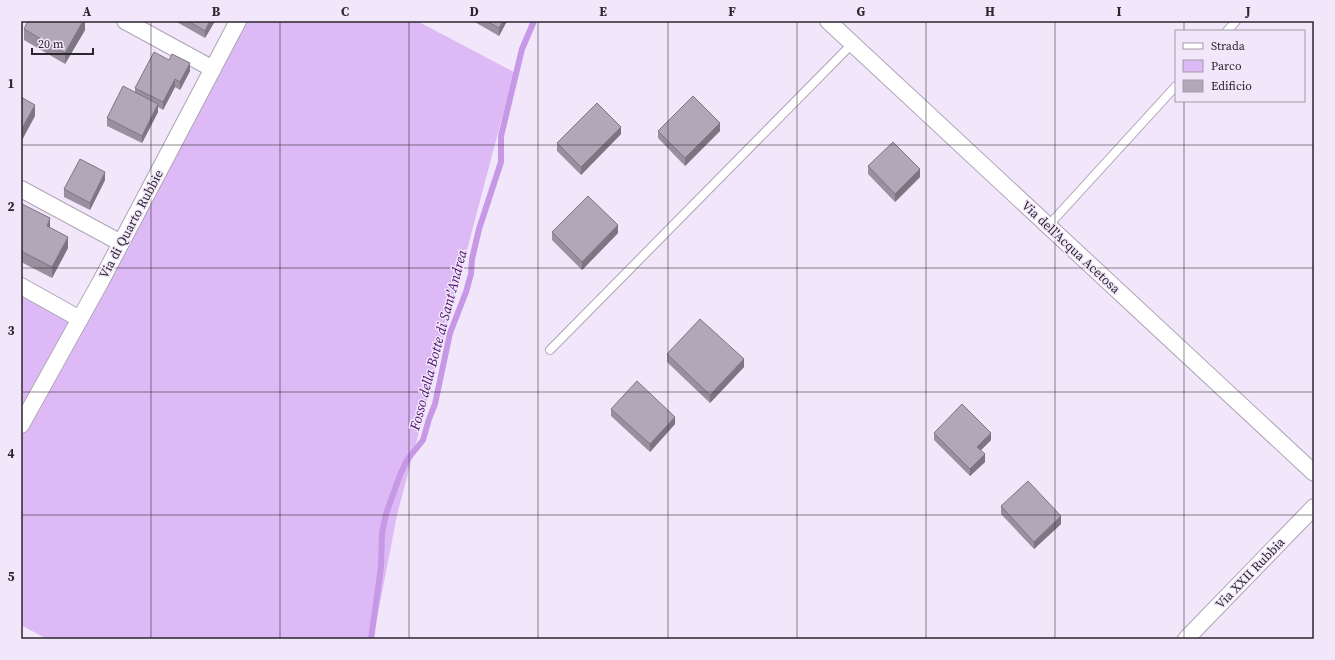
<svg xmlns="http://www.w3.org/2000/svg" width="1335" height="660" font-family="'Source Serif 4',serif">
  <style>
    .green { fill: #ddb9f6 }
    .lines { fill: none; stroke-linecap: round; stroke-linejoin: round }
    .stream { stroke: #c698e6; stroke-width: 6 }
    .service-casing { stroke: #aea4b6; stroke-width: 10 }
    .minor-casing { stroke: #aea4b6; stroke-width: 18 }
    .service { stroke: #fff; stroke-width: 8 }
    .minor { stroke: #fff; stroke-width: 16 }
    .wall { fill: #98909f }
    .shaded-wall { fill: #7c7582 }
    .building { fill: #b1a7b9; stroke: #7c7582 }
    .grid { fill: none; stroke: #2a262d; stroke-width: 1; stroke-opacity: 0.55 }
    .labels { text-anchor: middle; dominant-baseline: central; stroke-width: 3; stroke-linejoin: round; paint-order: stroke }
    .street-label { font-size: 13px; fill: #2a262d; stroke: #f1e6fa }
    .water-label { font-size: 14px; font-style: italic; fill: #511370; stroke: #f1e6fa }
    .neatline { fill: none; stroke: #2a262d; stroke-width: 1.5 }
    .grid-label { font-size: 13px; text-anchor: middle; font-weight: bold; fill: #2a262d }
  </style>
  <rect width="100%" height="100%" fill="#f1e6fa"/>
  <polygon class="green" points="238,21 417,21 514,72 397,515 373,639 47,639 21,625 21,286 80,319"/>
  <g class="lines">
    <polyline class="stream" points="371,639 381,567 382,533 386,514 400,475 407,460 423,440 429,419 435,404 450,333 466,292 471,274 472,259 479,229 501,162 501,136 522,49 534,21"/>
    <defs>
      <g id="service">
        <polyline points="1227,31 1236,21"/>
        <polyline points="1048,226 1176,86"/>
        <polyline points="550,350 852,44"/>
      </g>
      <g id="minor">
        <polyline points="125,21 213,69"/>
        <polyline points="828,21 1314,473"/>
        <polyline points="21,189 121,243"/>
        <polyline points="21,286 80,319"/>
        <polyline points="21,425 101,281 238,21"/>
        <polyline points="1186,639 1314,507"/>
      </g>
    </defs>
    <use href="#service" class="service-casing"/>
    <use href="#minor" class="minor-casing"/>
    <use href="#service" class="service"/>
    <use href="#minor" class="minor"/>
  </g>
  <g class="wall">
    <polygon points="85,21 85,30 65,64 24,40 24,29"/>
    <polygon points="175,21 215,21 205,38"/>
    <polygon points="473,21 507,21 499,36"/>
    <polygon points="190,71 180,90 175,87 163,110 158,107 158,112 142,143 107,126 107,118 135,92 135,88"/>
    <polygon points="658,131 720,131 685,166 658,138"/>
    <polygon points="621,134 581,175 557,151 557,143"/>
    <polygon points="868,166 920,177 895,202 868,174"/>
    <polygon points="105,180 90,210 64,197 64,189"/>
    <polygon points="21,206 50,227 68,248 52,278 21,262"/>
    <polygon points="552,232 618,233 582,270 552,240"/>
    <polygon points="667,354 744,367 710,403 667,362"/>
    <polygon points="611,409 675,424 650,452 611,416"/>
    <polygon points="934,433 991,440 981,450 985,462 970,476 934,440"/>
    <polygon points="1001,506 1061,524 1034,549 1001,514"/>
  </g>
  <g class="shaded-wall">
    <polygon points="83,21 85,21 85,30 65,64 65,53"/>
    <polygon points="210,21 215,21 205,38 205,31"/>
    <polygon points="503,21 507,21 499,36 499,28"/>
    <polygon points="190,63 190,71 180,90 180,82"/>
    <polygon points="175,79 175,87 163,110 163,102"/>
    <polygon points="158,104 158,112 142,143 142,136"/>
    <polygon points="35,105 35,116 21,142 21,130"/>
    <polygon points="720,123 720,131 685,166 685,158"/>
    <polygon points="621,127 621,134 581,175 581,167"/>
    <polygon points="920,169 920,177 895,202 895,194"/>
    <polygon points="105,172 105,180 90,210 90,203"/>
    <polygon points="50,218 50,230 47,226"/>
    <polygon points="618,225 618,233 582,270 582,262"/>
    <polygon points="68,237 68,248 52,278 52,267"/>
    <polygon points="744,359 744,367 710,403 710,395"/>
    <polygon points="675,417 675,424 650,452 650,444"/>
    <polygon points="991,433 991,440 977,454 977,447"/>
    <polygon points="985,454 985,462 970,476 970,469"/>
    <polygon points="1061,516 1061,524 1034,549 1034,542"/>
  </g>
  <g class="building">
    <polygon points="28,21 83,21 65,53 24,29"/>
    <polygon points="188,21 210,21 205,31"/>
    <polygon points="486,21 503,21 499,28"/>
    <polygon points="154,52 169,60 172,54 190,63 180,82 175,79 163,102 135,88"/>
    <polygon points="123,86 158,104 142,136 107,118"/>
    <polygon points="693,96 720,123 685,158 658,131"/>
    <polygon points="21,97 35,105 21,130"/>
    <polygon points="597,103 621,127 581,167 557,143"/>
    <polygon points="893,142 920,169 895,194 868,166"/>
    <polygon points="80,159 105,172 90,203 64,189"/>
    <polygon points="588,196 618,225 582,262 552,232"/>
    <polygon points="22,204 50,218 47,226 68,237 52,267 21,251 21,206"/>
    <polygon points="700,319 744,359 710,395 667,354"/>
    <polygon points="637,381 675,417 650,444 611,409"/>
    <polygon points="962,404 991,433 977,447 985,454 970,469 934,433"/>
    <polygon points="1028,481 1061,516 1034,542 1001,506"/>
  </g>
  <path class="grid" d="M151,21V639M280,21V639M409,21V639M538,21V639M668,21V639M797,21V639M926,21V639M1055,21V639M1184,21V31M1184,101V639M21,145H1314M21,268H1314M21,392H1314M21,515H1314"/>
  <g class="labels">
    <g class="street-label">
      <text transform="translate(131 224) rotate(-62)">Via di Quarto Rubbie</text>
      <text transform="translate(1071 247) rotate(43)">Via dell'Acqua Acetosa</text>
      <text transform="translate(1250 573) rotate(-46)">Via XXII Rubbia</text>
    </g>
    <g class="water-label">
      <text transform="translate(438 340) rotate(-75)">Fosso della Botte di Sant'Andrea</text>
    </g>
  </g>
  <rect width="1335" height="660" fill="none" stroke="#f1e6fa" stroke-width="44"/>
  <rect x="1175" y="30" width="130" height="72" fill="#f1e6fa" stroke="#a199a8"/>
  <rect x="1183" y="43" width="20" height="6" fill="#ffffff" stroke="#a199a8"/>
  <text x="1211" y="50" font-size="12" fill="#2a262d">Strada</text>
  <rect x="1183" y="60" width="20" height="12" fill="#ddb9f6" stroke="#a199a8"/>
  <text x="1211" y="70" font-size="12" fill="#2a262d">Parco</text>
  <rect x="1183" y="80" width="20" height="12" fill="#b1a7b9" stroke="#a199a8"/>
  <text x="1211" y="90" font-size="12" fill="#2a262d">Edificio</text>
  <path d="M32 48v6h61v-6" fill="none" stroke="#2a262d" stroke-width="2"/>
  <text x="38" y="48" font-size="12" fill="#2a262d" stroke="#f1e6fa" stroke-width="3" paint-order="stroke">20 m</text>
  <rect x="22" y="22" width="1291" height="616" class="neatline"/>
  <g class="grid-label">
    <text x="87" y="16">A</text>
    <text x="216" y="16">B</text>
    <text x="345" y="16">C</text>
    <text x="474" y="16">D</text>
    <text x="603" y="16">E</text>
    <text x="732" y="16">F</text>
    <text x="861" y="16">G</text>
    <text x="990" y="16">H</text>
    <text x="1119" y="16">I</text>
    <text x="1248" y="16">J</text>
    <text x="11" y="88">1</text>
    <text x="11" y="211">2</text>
    <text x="11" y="335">3</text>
    <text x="11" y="458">4</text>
    <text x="11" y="581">5</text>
  </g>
</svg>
